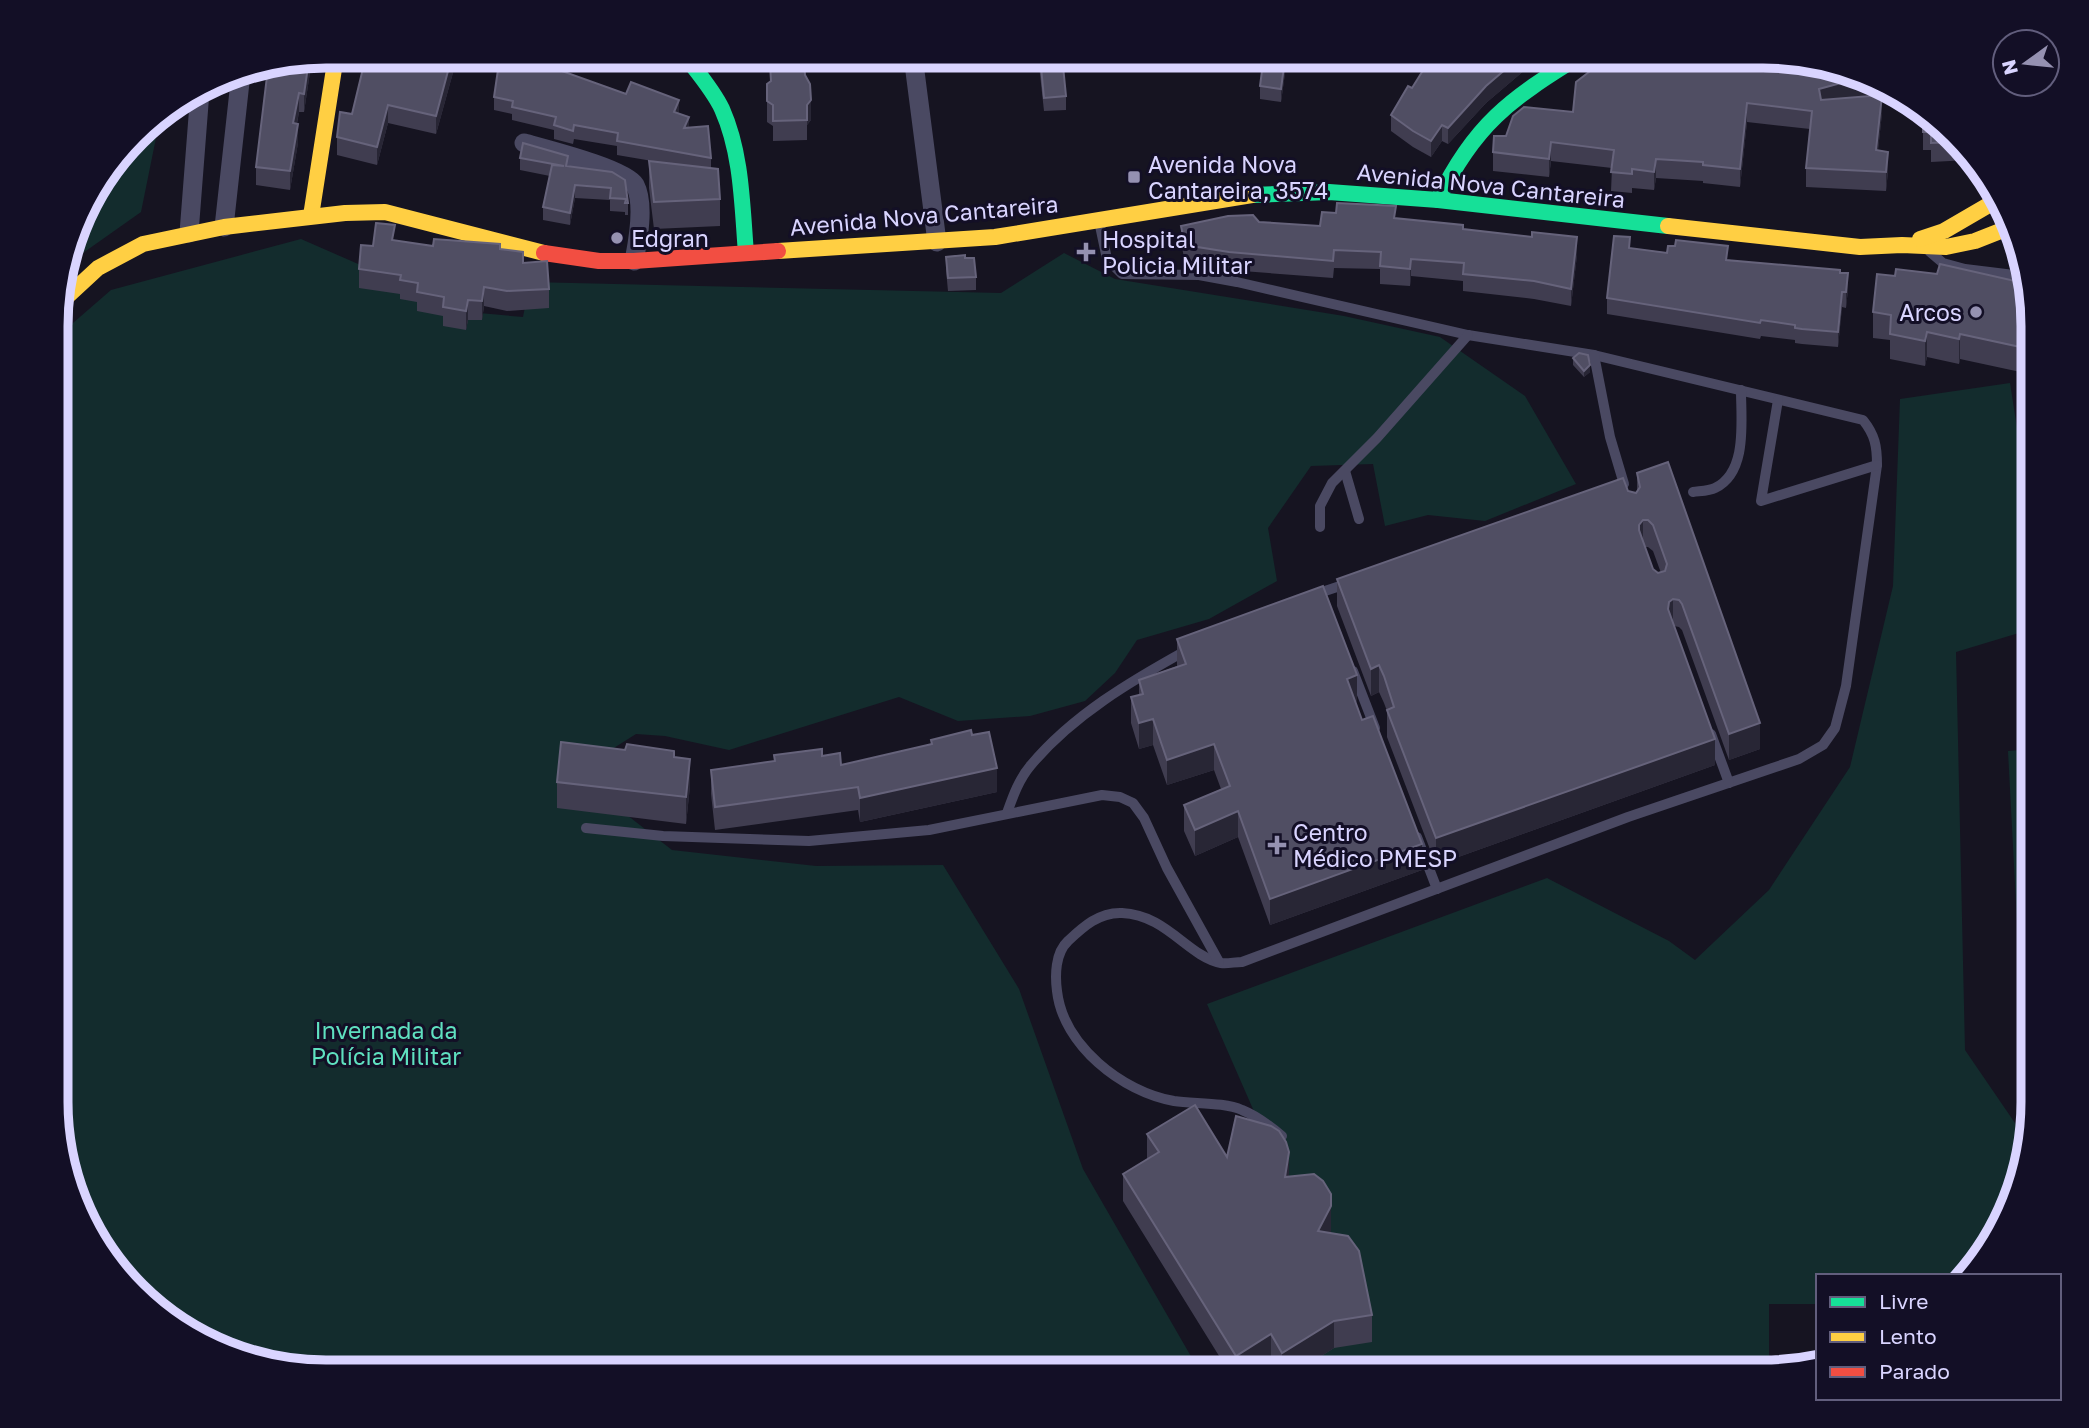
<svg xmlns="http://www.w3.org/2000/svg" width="2089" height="1428" font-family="'Golos Text',sans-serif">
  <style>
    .green { fill: #132c2d }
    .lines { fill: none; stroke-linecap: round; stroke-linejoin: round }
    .lane { stroke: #4a4962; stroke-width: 10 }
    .street { stroke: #4a4962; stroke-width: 19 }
    .fast { stroke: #16e098; stroke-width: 16 }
    .slow { stroke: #ffcf43; stroke-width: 16 }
    .jam { stroke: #f24e42; stroke-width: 16 }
    .wall { fill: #403d50; fill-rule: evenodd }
    .shaded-wall { fill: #282635 }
    .building { fill: #504e63; stroke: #66637b; stroke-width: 2; fill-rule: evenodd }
    .poi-dot { fill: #9591b1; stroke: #130f26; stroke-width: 2.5 }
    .labels { text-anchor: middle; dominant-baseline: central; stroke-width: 6; stroke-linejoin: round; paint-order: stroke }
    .poi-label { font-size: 23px; fill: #d9d4ff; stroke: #130f26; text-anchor: start }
    .street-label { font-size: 23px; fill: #d9d4ff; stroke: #130f26 }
    .park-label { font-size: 23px; fill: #5fe0c0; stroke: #130f26 }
    .rim { fill: none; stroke: #d9d4ff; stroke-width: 9 }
  </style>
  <rect width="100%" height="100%" fill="#161421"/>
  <g class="green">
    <polygon points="148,123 159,123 141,212 66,265 84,207"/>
    <polygon points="301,239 468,312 523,317 530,282 1001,293 1064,253 1115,279 1344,316 1440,337 1525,396 1576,484 1485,521 1428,515 1385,526 1373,464 1311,466 1268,528 1277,581 1209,619 1137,640 1115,673 1085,701 1030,716 958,721 899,697 729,750 665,736 636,734 590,763 600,794 672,850 816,866 943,865 1019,989 1083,1169 1200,1372 309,1371 239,1358 162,1316 92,1236 58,1136 58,336 111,290"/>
    <polygon points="2010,383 2032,524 2032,629 1956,652 1965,1050 2017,1126 2029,1135 2019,1189 1977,1266 1965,1276 1818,1276 1818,1304 1769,1304 1769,1371 1763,1372 1253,1372 1334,1294 1207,1004 1547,878 1669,941 1695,960 1769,890 1850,767 1893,586 1900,399"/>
    <polygon points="2032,749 2032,1017 2022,1018 2008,751"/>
  </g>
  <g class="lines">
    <g class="lane">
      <path d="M1099,221L1107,259L1122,274L1199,275L1237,282L1468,335L1594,355L1863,420C1875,435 1877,446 1877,465L1846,686L1835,728L1823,745L1799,759L1628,817L1242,962C1235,962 1227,964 1221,963C1187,956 1167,915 1122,913C1099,912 1083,927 1068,941C1055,953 1055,976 1057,991C1063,1045 1122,1092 1174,1101C1194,1104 1224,1102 1242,1110C1257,1116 1270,1126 1282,1136"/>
      <polyline points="1930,252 1943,263 1965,269 2022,276"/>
      <polyline points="1594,355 1610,437 1624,484 1620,489"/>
      <polyline points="1778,400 1761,501 1877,465"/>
      <polyline points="1345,471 1359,519"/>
      <path d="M1693,492C1700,491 1709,491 1715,488C1748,472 1741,421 1741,390"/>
      <polyline points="1320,527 1320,506 1332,483 1377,438 1468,335"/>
      <polyline points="1313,595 1349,583"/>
      <polyline points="1353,671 1375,728"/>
      <polyline points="1711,734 1729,783"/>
      <path d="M1007,813C1013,796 1019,779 1031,765C1073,715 1131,681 1187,650"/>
      <polyline points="586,828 663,836 809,841 929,830 1102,795 1120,797 1133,803 1144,818 1167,868 1219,962"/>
      <polyline points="1417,837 1437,889"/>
    </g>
    <g class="street">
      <polyline points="913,56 937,242"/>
      <path d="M524,143C545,149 626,169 635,185C645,204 638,241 634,261"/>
      <polyline points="224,227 241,73"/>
      <polyline points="189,233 200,91"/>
    </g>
    <g class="fast">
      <path d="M685,56C698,73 713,90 722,109C742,154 742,205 746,253"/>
      <polyline points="1252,195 1329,192 1438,200 1668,226"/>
      <path d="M1438,200C1474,125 1510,99 1580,56"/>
    </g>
    <g class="slow">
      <polyline points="311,216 336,56"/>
      <polyline points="1668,226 1860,247 1902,245 1946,247 1975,241 2008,228"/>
      <polyline points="1920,239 1944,231 1999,199"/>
      <polyline points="778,251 995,237 1252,195"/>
      <polyline points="58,305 98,268 143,244 224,227 345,213 385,212 544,253"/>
    </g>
    <polyline class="jam" points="544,253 599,261 634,261 778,251"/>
  </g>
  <g class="wall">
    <polygon points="454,56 454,69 436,134 388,123 377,165 337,155 337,137 352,114"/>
    <polygon points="1038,56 1062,56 1066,96 1066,110 1044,111"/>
    <polygon points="1455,56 1546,56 1535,65 1533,63 1486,103 1448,144 1442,141 1431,157 1413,147 1391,131 1391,115 1412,88 1453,67"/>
    <polygon points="312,59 304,112 299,112 297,124 298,143 290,190 256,185 256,167"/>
    <polygon points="770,64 805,75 811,120 807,125 807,140 773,141 773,126 767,122 767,84 770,82"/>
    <polygon points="1285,73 1281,102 1260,99 1260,86"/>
    <polygon points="1861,96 1882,113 1878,150 1888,171 1886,191 1806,187 1806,168 1810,129 1747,122 1740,187 1703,183 1703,181 1656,178 1654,190 1632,188 1632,193 1611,191 1612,168 1551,161 1549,177 1493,171 1493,152 1506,136 1573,112"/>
    <polygon points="494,97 679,114 711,158 711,168 720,199 720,226 654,229 649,188 649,161 664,163 617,155 617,146 574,139 573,144 554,139 554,130 512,120 512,114 494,110"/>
    <polygon points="1923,110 1927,112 1969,160 1931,162 1931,150 1923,150"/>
    <polygon points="520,158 568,167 612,172 628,203 628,215 625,215 625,212 610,211 610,200 575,198 570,225 543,220 543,207 550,176 520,170"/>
    <polygon points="1396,218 1463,229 1577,255 1571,306 1534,299 1463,291 1463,281 1411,276 1410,286 1380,284 1380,269 1334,268 1333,278 1229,270 1185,262 1181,243 1181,226 1259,222 1320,226"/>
    <polygon points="395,240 433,246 500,249 523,263 549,289 549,308 507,311 484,306 482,320 468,320 466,330 443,326 443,316 417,311 417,302 400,299 400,294 359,288 359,269 373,246"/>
    <polygon points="1630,248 1840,273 1848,289 1846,308 1842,307 1838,347 1802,344 1795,343 1795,340 1761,336 1760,339 1607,314 1607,298"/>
    <polygon points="946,257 965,258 976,277 976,290 948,291 946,270"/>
    <polygon points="1895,276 2032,309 2025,373 1960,359 1959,364 1927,357 1925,366 1890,359 1890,340 1873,338 1873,312"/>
    <polygon points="1573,358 1590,372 1584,377 1573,365"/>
    <path d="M1637,473L1760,749L1729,760L1682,630L1679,627L1674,626L1715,765L1436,865L1387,737V711L1384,703L1379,692L1371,696L1337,606V579L1628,491L1636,493L1637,492ZM1645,547H1648L1653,551L1661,573H1658L1653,569Z"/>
    <polygon points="1177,639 1357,701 1355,702 1362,720 1422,870 1270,925 1238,837 1195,856 1184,831 1184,805 1221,789 1214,770 1167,785 1153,745 1139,749 1131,723 1131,697 1139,695 1139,680 1177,666"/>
    <polygon points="972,735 997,792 860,822 858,810 715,830 711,794 711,770 774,762 774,755 822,756 841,765 931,744 931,740"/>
    <polygon points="674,757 690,786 686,824 557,808 557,782"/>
    <polygon points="1147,1134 1227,1157 1289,1177 1331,1233 1372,1315 1372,1342 1334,1348 1296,1372 1277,1372 1271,1361 1254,1372 1229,1372 1123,1201 1123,1174 1147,1159"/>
  </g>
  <g class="shaded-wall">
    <polygon points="452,56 454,56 454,69 436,134 436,116"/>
    <polygon points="1521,56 1533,56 1533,63 1486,103 1448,144 1448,128 1486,86"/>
    <polygon points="1535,56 1546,56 1535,65"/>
    <polygon points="312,59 304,112 304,94 309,60"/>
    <polygon points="1285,59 1285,73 1281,102 1281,89"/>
    <polygon points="1863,77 1886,90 1819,108 1819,89"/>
    <polygon points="299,93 299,112 293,142 293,123"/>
    <polygon points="1882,95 1882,113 1876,169 1876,150"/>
    <polygon points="679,100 679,113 674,112"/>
    <polygon points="811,100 811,120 807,125 807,105"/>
    <polygon points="1747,103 1747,122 1740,187 1740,169"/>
    <polygon points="388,105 388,123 377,165 377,147"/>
    <polygon points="689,117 689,131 684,128"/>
    <polygon points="298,124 298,143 290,190 290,171"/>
    <polygon points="1442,125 1442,141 1431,157 1431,141"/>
    <polygon points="1551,142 1551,161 1549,177 1549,159"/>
    <polygon points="1888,152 1888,171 1886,191 1886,172"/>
    <polygon points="1656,159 1656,178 1654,190 1654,172"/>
    <polygon points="575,185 575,198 570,225 570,213"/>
    <polygon points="1577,237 1577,255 1571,306 1571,289"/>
    <polygon points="1411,259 1411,276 1410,286 1410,269"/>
    <polygon points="1848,273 1848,289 1846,308 1846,292"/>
    <polygon points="484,287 484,306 482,320 482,301"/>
    <polygon points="1842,292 1842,307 1838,347 1838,332"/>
    <polygon points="468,300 468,320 466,330 466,311"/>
    <polygon points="2032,318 2032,343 2025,373 2025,348"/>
    <polygon points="1927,332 1927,357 1925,366 1925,341"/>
    <polygon points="1960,334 1960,359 1959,364 1959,339"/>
    <polygon points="1590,365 1590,372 1584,377 1584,371"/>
    <polygon points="1643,520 1643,547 1639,552 1639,525"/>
    <polygon points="1673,599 1673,626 1668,609 1669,602"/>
    <polygon points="1379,665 1379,692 1371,696 1371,669"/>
    <polygon points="1357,675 1357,701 1347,705 1347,679"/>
    <polygon points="1153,719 1153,745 1139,749 1139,723"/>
    <polygon points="1760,723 1760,749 1729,760 1729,734"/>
    <polygon points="1715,739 1715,765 1436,865 1436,838"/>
    <polygon points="1214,744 1214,770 1167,785 1167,760"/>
    <polygon points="690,759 690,786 686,824 686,797"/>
    <polygon points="997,768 997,792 860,822 860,798"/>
    <polygon points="1238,811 1238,837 1195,856 1195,830"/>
    <polygon points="1422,844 1422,870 1270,925 1270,899"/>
    <polygon points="1289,1152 1289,1179 1285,1177"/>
    <polygon points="1331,1206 1331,1233 1318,1258 1318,1231"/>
    <polygon points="1334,1321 1334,1348 1296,1372 1282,1372 1282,1353"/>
    <polygon points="1271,1334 1271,1361 1254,1372 1236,1372 1236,1356"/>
  </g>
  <g class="building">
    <polygon points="366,56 452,56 436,116 388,105 377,147 337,137 340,112 352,114"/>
    <polygon points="512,56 520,56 626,94 631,82 679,100 674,112 689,117 684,128 708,126 711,158 617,141 618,133 574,125 573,131 554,125 556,117 512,107 513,101 494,97 499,63 510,65"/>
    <polygon points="1040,56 1062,56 1066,96 1044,98"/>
    <polygon points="1264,56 1285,59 1281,89 1260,86"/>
    <polygon points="1432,56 1438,56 1453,67 1455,56 1521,56 1486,86 1448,128 1442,125 1431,141 1413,131 1391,115 1408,86 1412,88"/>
    <polygon points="1625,57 1780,57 1850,70 1863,77 1819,89 1821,100 1882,95 1876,150 1888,152 1886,172 1806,168 1812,111 1747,103 1740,169 1703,165 1703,162 1656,159 1654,172 1632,169 1632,174 1611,172 1614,150 1551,142 1549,159 1493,152 1494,136 1506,136 1513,116 1524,107 1573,112 1576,82 1598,65 1623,68"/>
    <polygon points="309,60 304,94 299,93 293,123 298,124 290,171 256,167 268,68"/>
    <polygon points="804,62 805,75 810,84 811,100 807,105 807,120 773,121 773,105 767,101 767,84 771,81 770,64"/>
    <polygon points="1923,110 1927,112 1953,142 1931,143 1931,132 1923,132"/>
    <polygon points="523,143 568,156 566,166 612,172 625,180 628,203 625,203 626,199 610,198 611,188 575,185 570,213 543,207 552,165 564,166 520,158"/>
    <polygon points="649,161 718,169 720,199 654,202"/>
    <polygon points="1337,203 1396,206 1394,218 1463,225 1463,229 1532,237 1532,232 1577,237 1571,289 1534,281 1463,274 1464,263 1411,259 1410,269 1380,266 1381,252 1334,250 1333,261 1229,252 1185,245 1181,226 1228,216 1253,215 1259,222 1320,226 1322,212 1336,213"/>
    <polygon points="376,223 395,225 392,240 433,246 434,239 500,244 500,249 523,252 523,263 547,261 549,289 507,291 484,287 482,301 468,300 466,311 443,307 444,297 417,292 418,283 400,280 401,275 359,269 361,245 373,246"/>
    <polygon points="1614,236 1630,237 1629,248 1667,253 1668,246 1675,246 1676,240 1728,246 1726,260 1840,270 1840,273 1848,273 1846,292 1842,292 1838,332 1802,329 1795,328 1795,325 1761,320 1760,323 1607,298"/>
    <polygon points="965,255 965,258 974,258 976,277 948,278 946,257"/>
    <polygon points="1940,264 2024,283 2032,309 2032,318 2025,348 1960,334 1959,339 1927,332 1925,341 1890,334 1891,315 1873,312 1877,274 1895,276 1896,269 1937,274"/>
    <polygon points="1579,353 1588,355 1590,365 1584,371 1573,358"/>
    <path d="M1668,462L1760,723L1729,734L1682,604L1679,600L1673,599L1669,602L1668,609L1715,739L1436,838L1387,710L1394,707L1384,676L1379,665L1371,669L1337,579L1623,478L1628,491L1636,493L1640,487L1637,473ZM1643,520H1648L1653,525L1667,564L1665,571L1658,573L1653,569L1639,530V525Z"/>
    <polygon points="1323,586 1357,675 1347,679 1362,720 1373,716 1422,844 1270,899 1238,811 1195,830 1184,805 1230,786 1214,744 1167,760 1153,719 1139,723 1131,697 1143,694 1139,680 1186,664 1177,639"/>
    <polygon points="971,730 972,735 989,732 997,768 860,798 858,787 715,807 711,770 775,761 774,755 822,749 822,756 840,753 841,765 932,744 931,740"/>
    <polygon points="561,742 625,750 627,744 674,751 674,757 690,759 686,797 557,782"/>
    <polygon points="1195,1105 1227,1157 1236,1116 1271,1126 1279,1131 1286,1142 1289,1152 1285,1177 1314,1174 1323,1181 1331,1194 1331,1206 1318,1231 1348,1236 1359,1251 1372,1315 1334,1321 1282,1353 1271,1334 1236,1356 1123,1174 1159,1152 1147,1134"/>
  </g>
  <g class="poi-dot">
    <rect x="1127" y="170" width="14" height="14" rx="3.5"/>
    <circle cx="617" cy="238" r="7"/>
    <path d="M1082.5 241.5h7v7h7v7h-7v7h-7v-7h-7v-7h7z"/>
    <circle cx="1976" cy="312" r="7"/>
    <path d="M1273.5 834.5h7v7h7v7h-7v7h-7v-7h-7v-7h7z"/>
  </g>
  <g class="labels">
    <g class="poi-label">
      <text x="1148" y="164">Avenida Nova<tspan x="1148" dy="26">Cantareira, 3574</tspan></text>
      <text x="631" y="238">Edgran</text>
      <text x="1102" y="239">Hospital<tspan x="1102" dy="26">Policia Militar</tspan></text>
      <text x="1962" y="312" text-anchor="end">Arcos</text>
      <text x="1293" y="832">Centro<tspan x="1293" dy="26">Médico PMESP</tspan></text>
    </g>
    <g class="street-label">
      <text transform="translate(1491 185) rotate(6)">Avenida Nova Cantareira</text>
      <text transform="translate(924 215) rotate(-5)">Avenida Nova Cantareira</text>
    </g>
    <g class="park-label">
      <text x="386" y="1030">Invernada da<tspan x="386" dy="26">Polícia Militar</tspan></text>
    </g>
  </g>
  <path d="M0 0H2089V1428H0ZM326 68H1763A258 258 0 0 1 2021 326V1102A258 258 0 0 1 1763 1360H326A258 258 0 0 1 68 1102V326A258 258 0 0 1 326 68Z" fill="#130f26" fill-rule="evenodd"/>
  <path class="rim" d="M326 68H1763A258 258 0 0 1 2021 326V1102A258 258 0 0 1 1763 1360H326A258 258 0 0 1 68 1102V326A258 258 0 0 1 326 68Z"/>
  <rect x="1816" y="1274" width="245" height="126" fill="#130f26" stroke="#625e7d" stroke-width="2"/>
  <rect x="1830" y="1297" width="35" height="10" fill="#16e098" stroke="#625e7d" stroke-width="2"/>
  <text x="1879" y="1309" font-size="21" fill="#d9d4ff">Livre</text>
  <rect x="1830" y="1332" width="35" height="10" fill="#ffcf43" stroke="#625e7d" stroke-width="2"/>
  <text x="1879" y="1344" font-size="21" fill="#d9d4ff">Lento</text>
  <rect x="1830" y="1367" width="35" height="10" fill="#f24e42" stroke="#625e7d" stroke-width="2"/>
  <text x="1879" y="1379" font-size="21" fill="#d9d4ff">Parado</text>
  <g transform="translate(2026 63) rotate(255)"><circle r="33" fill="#130f26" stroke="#625e7d" stroke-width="2"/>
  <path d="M0-5L12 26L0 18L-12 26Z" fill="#9591b1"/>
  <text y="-10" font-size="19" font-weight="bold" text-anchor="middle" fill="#d9d4ff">N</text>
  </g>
</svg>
